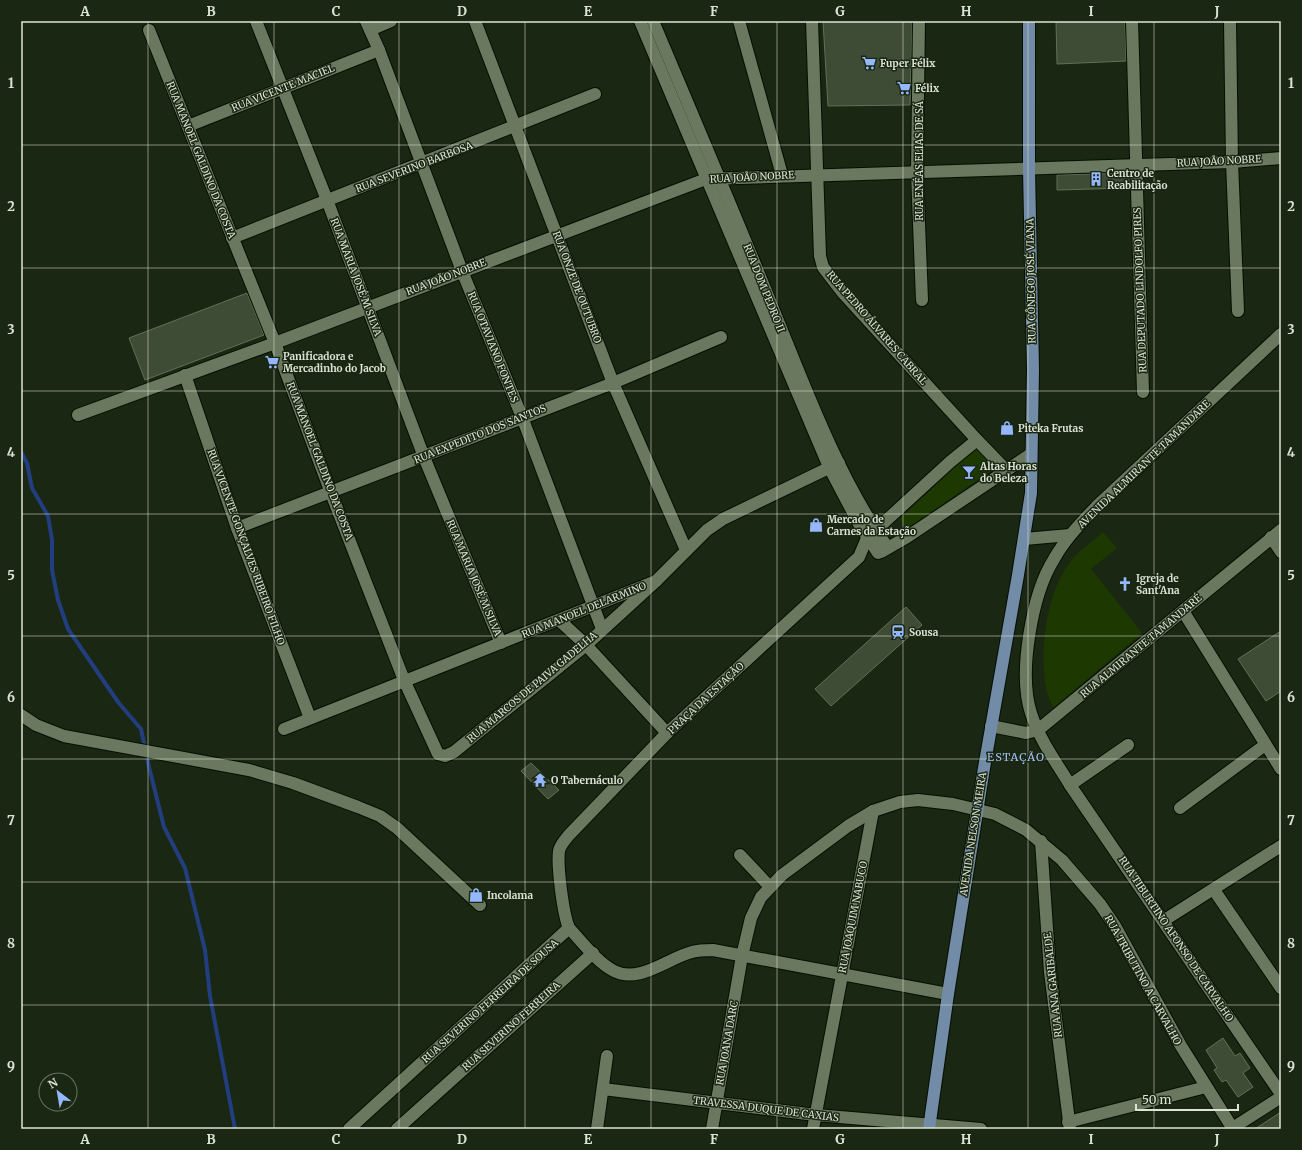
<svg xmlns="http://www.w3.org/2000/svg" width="1302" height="1150" font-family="Merriweather,serif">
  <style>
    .green { fill: #1d3901 }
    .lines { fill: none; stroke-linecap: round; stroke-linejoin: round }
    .stream { stroke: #223e7f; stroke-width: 4 }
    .building { fill: #3e4c35; stroke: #617058 }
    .minor-casing { stroke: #050f01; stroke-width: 14 }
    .major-casing { stroke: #050f01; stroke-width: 14 }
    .minor { stroke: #69785f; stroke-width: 12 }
    .major { stroke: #728ba6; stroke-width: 12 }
    .grid { fill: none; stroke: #dbe4d6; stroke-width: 1; stroke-opacity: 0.55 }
    .labels { text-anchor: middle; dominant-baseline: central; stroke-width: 3; stroke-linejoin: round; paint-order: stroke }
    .poi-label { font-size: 10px; font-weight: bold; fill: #dbe4d6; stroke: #1a2712; text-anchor: start }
    .street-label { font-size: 10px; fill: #dbe4d6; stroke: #1a2712 }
    .neighbourhood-label { font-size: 11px; letter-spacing: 1px; fill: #a6c0f4; stroke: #1a2712 }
    .neatline { fill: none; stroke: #dbe4d6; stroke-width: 1.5 }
    .grid-label { font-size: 13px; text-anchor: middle; font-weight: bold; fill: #dbe4d6 }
  </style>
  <rect width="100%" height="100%" fill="#1a2712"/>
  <g class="green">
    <polygon points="980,448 993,462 989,472 906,529 900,519 969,453"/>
    <path d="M1103,532L1117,548L1091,569L1142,633L1053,708C1051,701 1047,694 1046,688C1040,650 1045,601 1066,568C1074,554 1091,543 1103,532Z"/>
  </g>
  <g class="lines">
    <polyline class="stream" points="21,452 27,463 32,488 48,516 52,540 52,570 58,600 68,629 118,702 141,729 149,767 164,827 185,868 205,950 210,996 235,1129"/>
  </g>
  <g class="building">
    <polygon points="823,21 912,21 910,105 828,106"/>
    <polygon points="1056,21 1125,21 1126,61 1057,64"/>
    <polygon points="1129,173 1129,188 1057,190 1057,175"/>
    <polygon points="247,293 264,335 145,380 129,338"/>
    <polygon points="906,607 922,625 831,706 815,689"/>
    <polygon points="1281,631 1281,691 1266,701 1238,659"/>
    <polygon points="531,763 559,790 548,799 521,771"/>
    <polygon points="1223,1038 1235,1056 1240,1053 1250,1068 1243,1073 1253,1087 1238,1097 1226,1080 1222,1082 1214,1070 1217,1068 1206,1050"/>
    <polygon points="1281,1112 1281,1129 1255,1129"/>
  </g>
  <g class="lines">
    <defs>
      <g id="minor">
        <polyline points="256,21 327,200 424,457 501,643"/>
        <polyline points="366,21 379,50 462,271 522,417 602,629"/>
        <polyline points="475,21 613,383 686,550"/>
        <polyline points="640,21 829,467 859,524 878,553"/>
        <path d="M653,21C694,118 735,214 774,311C806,389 839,480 888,548"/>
        <polyline points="739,21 782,175"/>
        <polyline points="812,21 820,256 823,267 843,293 977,440 1006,470"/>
        <polyline points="919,21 917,172 922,300"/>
        <polyline points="1132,21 1143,392"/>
        <polyline points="1230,21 1232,162 1238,311"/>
        <polyline points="149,30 275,343 331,493 404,680 438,754 445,756 454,752 586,645 656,581"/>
        <polyline points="370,30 391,21"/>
        <polyline points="188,126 379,50"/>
        <polyline points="232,238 595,94"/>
        <path d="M1281,334L1096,507C1080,524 1065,539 1054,559C1032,594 1018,673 1031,713C1039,739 1056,762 1070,785L1281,1094"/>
        <polyline points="185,375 237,528 310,718"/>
        <polyline points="78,415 275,343 706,179 1232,162 1281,158"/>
        <polyline points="237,528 613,383 721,337"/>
        <polyline points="1271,537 1281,552"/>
        <polyline points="1024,539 1070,535"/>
        <polyline points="881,552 907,537 1031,454"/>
        <polyline points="1183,611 1281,769"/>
        <polyline points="559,620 586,645 667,733"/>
        <polyline points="21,715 36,725 64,736 249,770 293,783 358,807 380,816 397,828 480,905"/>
        <polyline points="991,726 1026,733 1038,730 1281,530"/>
        <polyline points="284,729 656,581 707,530 723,519 839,463"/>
        <polyline points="1070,785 1128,745"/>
        <polyline points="1180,808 1265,745"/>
        <polyline points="1041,841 1050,972 1070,1129"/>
        <polyline points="740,855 770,887"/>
        <polyline points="1214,890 1281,988"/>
        <polyline points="1163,921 1281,846"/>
        <path d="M569,928C582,942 597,962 614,971C639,984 668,958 692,952C699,950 706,950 713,950L948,994"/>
        <polyline points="603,1089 816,1115 981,1129"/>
        <polyline points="1068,1122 1206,1087"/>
        <path d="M349,1129L569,928C563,914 557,866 559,851C560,845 565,840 569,835L667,733L859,557L867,538L950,462L977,440"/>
        <polyline points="397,1129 593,953"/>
        <polyline points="597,1129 607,1056"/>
        <polyline points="712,1129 742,956 751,918 761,897 782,875 848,826 873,811 900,802 918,800 953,804 995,814 1026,830 1062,860 1100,904 1115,926 1181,1046 1233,1129"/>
        <polyline points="813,1129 873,811"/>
        <polyline points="1231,1129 1281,1097"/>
      </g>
      <polyline id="major" points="929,1129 948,994 984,768 1018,575 1031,493 1033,369 1029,169 1029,21"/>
    </defs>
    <use href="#minor" class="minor-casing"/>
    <use href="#major" class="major-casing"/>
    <use href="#minor" class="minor"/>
    <use href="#major" class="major"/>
  </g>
  <path class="grid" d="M148,21V1129M274,21V1129M399,21V1129M525,21V1129M651,21V1129M777,21V1129M903,21V1129M1028,21V1129M1154,21V1129M21,145H1281M21,268H1281M21,391H1281M21,514H1281M21,636H1281M21,759H1281M21,882H1281M21,1005H1281"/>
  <defs>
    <symbol id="supermarket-bare" viewBox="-9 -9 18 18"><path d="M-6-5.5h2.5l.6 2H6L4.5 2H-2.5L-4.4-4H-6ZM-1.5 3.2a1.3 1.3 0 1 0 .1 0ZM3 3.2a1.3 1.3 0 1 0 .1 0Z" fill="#94b7fd" stroke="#1a2712" stroke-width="2.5" paint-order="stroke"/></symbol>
    <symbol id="building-bare" viewBox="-9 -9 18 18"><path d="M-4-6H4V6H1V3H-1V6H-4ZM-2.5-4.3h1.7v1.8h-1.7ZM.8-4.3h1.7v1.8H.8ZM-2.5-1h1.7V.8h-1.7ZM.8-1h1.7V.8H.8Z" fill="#94b7fd" stroke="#1a2712" stroke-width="2.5" paint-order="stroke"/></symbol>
    <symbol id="shop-bare" viewBox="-9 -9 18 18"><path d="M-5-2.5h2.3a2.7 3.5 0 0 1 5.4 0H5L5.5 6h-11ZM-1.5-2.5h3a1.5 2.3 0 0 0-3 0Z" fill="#94b7fd" stroke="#1a2712" stroke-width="2.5" paint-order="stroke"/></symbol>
    <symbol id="bar-bare" viewBox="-9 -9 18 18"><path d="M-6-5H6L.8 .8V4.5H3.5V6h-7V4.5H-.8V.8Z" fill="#94b7fd" stroke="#1a2712" stroke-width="2.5" paint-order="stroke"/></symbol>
    <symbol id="church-bare" viewBox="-9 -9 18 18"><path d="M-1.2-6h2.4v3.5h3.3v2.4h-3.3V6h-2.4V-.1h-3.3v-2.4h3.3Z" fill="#94b7fd" stroke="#1a2712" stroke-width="2.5" paint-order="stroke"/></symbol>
    <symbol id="station-bare" viewBox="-9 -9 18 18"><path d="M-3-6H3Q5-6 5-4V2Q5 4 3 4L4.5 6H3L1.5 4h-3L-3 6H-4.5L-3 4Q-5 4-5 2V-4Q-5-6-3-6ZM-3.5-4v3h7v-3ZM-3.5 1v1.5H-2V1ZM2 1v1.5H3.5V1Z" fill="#94b7fd" stroke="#1a2712" stroke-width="2.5" paint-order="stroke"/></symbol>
    <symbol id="temple-bare" viewBox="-9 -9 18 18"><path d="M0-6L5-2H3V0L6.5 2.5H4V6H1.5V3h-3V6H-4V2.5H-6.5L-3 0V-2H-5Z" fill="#94b7fd" stroke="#1a2712" stroke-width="2.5" paint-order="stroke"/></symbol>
  </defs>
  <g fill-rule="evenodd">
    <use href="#supermarket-bare" x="859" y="53" width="20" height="20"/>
    <use href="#supermarket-bare" x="894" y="78" width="20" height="20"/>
    <use href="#building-bare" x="1086" y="169" width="20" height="20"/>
    <use href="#supermarket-bare" x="262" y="352" width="20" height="20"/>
    <use href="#shop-bare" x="997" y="418" width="20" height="20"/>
    <use href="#bar-bare" x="959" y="462" width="20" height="20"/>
    <use href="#shop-bare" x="806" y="515" width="20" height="20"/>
    <use href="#church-bare" x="1115" y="574" width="20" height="20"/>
    <use href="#station-bare" x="888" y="622" width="20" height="20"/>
    <use href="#temple-bare" x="530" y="770" width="20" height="20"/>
    <use href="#shop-bare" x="466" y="885" width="20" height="20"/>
  </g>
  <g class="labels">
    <g class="poi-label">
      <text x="880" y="63">Fuper Félix</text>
      <text x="915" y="88">Félix</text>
      <text x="1107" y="173">Centro de<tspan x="1107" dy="12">Reabilitação</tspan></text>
      <text x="283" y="356">Panificadora e<tspan x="283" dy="12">Mercadinho do Jacob</tspan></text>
      <text x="1018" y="428">Piteka Frutas</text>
      <text x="980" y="466">Altas Horas<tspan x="980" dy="12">do Beleza</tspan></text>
      <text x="827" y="519">Mercado de<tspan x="827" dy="12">Carnes da Estação</tspan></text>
      <text x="1136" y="578">Igreja de<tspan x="1136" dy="12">Sant'Ana</tspan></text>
      <text x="909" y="632">Sousa</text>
      <text x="551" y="780">O Tabernáculo</text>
      <text x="487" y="895">Incolama</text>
    </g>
    <g class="street-label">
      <text transform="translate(283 88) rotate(-22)">RUA VICENTE MACIEL</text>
      <text transform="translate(201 160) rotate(68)">RUA MANOEL GALDINO DA COSTA</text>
      <text transform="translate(919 161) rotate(-90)">RUA ENÉAS ELIAS DE SÁ</text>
      <text transform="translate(1219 161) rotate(-3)">RUA JOÃO NOBRE</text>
      <text transform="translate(414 167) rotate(-21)">RUA SEVERINO BARBOSA</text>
      <text transform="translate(752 177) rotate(-3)">RUA JOÃO NOBRE</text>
      <text transform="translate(356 277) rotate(69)">RUA MARIA JOSÉ M SILVA</text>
      <text transform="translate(446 277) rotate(-21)">RUA JOÃO NOBRE</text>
      <text transform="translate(1031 281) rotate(-91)">RUA CÔNEGO JOSÉ VIANA</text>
      <text transform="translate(577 287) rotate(69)">RUA ONZE DE OUTUBRO</text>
      <text transform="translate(764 288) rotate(68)">RUA DOM PEDRO II</text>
      <text transform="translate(1140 290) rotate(-92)">RUA DEPUTADO LINDOLFO PIRES</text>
      <text transform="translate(877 328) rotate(49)">RUA PEDRO ÁLVARES CABRAL</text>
      <text transform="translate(493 347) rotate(68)">RUA OTAVIANO FONTES</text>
      <text transform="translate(480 434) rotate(-22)">RUA EXPEDITO DOS SANTOS</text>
      <text transform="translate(320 461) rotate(69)">RUA MANOEL GALDINO DA COSTA</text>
      <text transform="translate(1144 464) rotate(-44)">AVENIDA ALMIRANTE TAMANDARE</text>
      <text transform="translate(246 547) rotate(70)">RUA VICENTE GONÇALVES RIBEIRO FILHO</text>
      <text transform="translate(474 578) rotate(67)">RUA MARIA JOSÉ M SILVA</text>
      <text transform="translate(584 610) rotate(-22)">RUA MANOEL DELARMINO</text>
      <text transform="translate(1141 646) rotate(-40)">RUA ALMIRANTE TAMANDARÉ</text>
      <text transform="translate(532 687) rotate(-40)">RUA MARCOS DE PAIVA GADELHA</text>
      <text transform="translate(706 698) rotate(-43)">PRAÇA DA ESTAÇÃO</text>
      <text transform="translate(973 834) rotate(-81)">AVENIDA NELSON MEIRA</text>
      <text transform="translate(853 917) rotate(-79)">RUA JOAQUIM NABUCO</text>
      <text transform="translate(1176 939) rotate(56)">RUA TIBURTINO AFONSO DE CARVALHO</text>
      <text transform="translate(1143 980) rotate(61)">RUA TRIBUTINO A CARVALHO</text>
      <text transform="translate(1053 985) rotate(-96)">RUA ANA GARIBALDE</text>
      <text transform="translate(490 1001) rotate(-42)">RUA SEVERINO FERREIRA DE SOUSA</text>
      <text transform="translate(511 1026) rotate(-42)">RUA SEVERINO FERREIRA</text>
      <text transform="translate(727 1043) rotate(-80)">RUA JOANA DARC</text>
      <text transform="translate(766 1109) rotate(7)">TRAVESSA DUQUE DE CAXIAS</text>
    </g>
    <g class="neighbourhood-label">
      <text x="1016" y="757">ESTAÇÃO</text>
    </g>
  </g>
  <rect width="1302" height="1150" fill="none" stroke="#1a2712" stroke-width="44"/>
  <g transform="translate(58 1092) rotate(329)"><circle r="19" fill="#1a2712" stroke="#677360"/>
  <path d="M0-3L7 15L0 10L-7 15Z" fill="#94b7fd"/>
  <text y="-6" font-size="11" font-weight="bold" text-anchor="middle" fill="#dbe4d6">N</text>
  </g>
  <path d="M1136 1104v6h102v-6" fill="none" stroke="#dbe4d6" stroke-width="2"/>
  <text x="1142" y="1104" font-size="12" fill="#dbe4d6" stroke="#1a2712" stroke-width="3" paint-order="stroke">50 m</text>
  <rect x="22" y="22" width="1258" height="1106" class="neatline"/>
  <g class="grid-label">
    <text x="85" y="16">A</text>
    <text x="211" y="16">B</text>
    <text x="336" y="16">C</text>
    <text x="462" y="16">D</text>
    <text x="588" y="16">E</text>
    <text x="714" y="16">F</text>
    <text x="840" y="16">G</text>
    <text x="966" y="16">H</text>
    <text x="1091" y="16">I</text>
    <text x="1217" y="16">J</text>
    <text x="11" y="88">1</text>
    <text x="1291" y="88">1</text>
    <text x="11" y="211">2</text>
    <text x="1291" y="211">2</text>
    <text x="11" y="334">3</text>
    <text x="1291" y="334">3</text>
    <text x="11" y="457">4</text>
    <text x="1291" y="457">4</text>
    <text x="11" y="580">5</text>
    <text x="1291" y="580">5</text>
    <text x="11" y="702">6</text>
    <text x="1291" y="702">6</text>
    <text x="11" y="825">7</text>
    <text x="1291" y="825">7</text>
    <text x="11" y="948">8</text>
    <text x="1291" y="948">8</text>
    <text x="11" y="1071">9</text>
    <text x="1291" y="1071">9</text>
    <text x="85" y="1144">A</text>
    <text x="211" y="1144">B</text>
    <text x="336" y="1144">C</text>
    <text x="462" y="1144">D</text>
    <text x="588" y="1144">E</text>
    <text x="714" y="1144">F</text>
    <text x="840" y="1144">G</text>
    <text x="966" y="1144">H</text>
    <text x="1091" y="1144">I</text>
    <text x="1217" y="1144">J</text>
  </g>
</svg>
